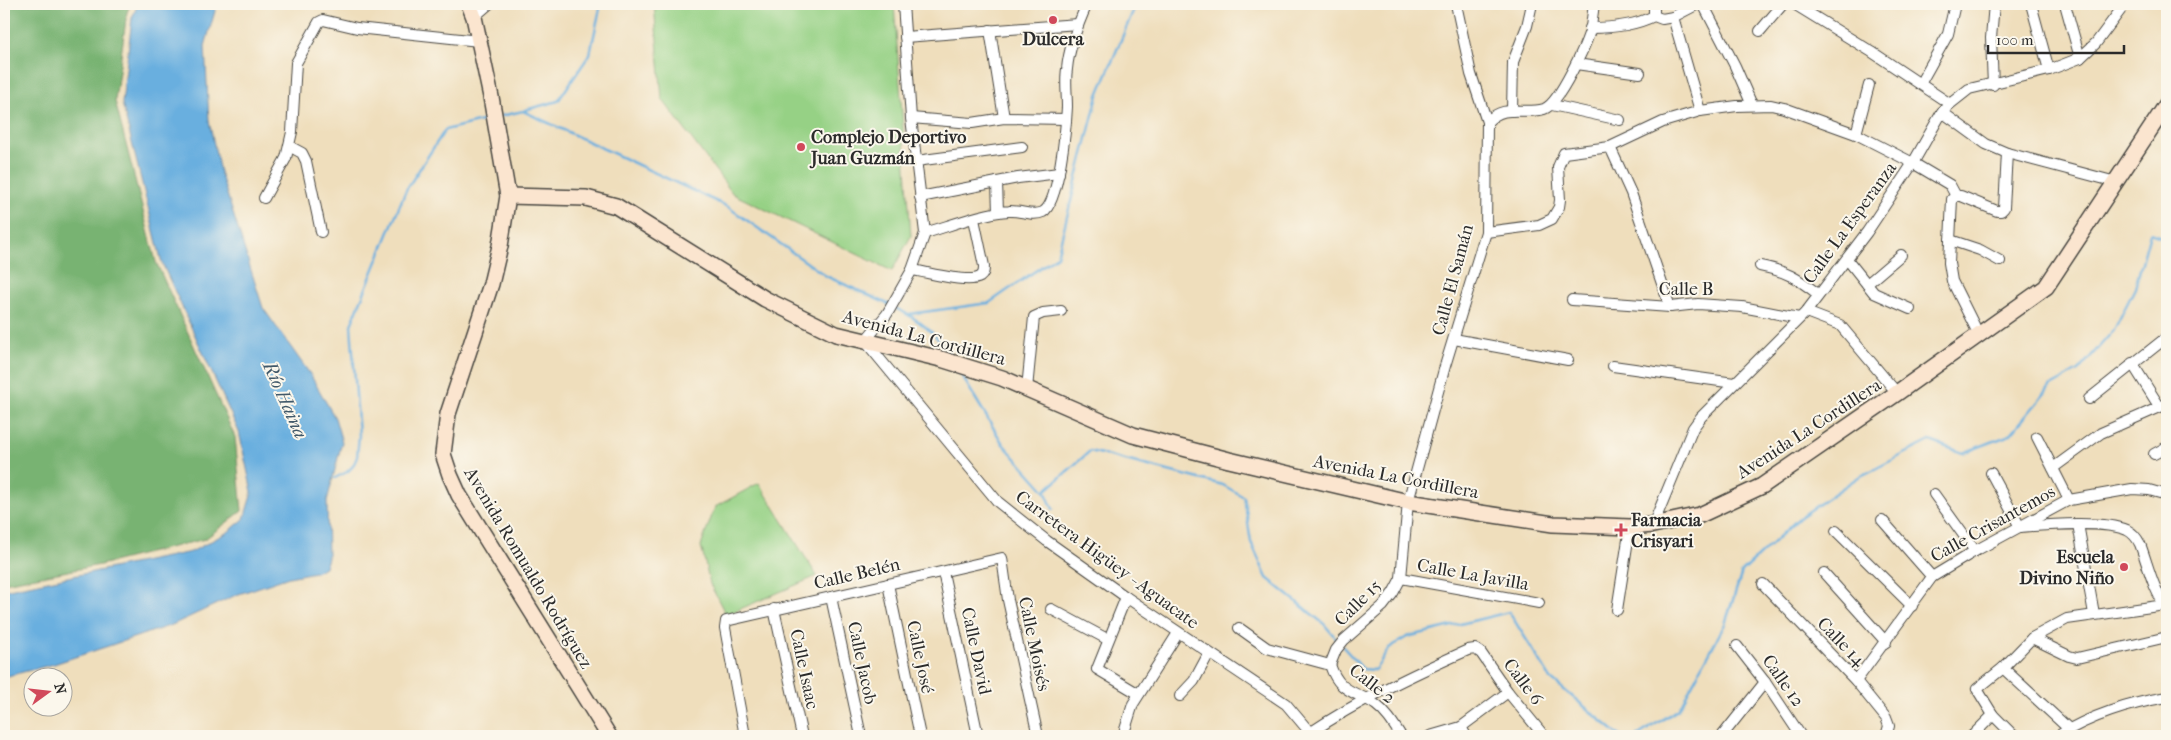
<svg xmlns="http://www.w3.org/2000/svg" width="2171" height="740" font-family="'IM FELL French Canon',serif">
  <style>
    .green { fill: #96d185; stroke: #607e58 }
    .forest { fill: #78b372; stroke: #526f4e }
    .water { fill: #69afdf; stroke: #4a6d85 }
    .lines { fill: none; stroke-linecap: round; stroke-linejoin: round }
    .stream { stroke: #69afdf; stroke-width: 2.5 }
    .street-casing { stroke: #484641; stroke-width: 12 }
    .secondary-casing { stroke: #484641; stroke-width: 18 }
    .street { stroke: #fff; stroke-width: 10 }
    .secondary { stroke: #fbe5cf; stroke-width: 15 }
    .poi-dot { fill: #d1495b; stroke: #fbf7ec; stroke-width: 2 }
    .labels { text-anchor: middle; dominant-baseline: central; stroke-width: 4; stroke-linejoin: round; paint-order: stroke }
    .poi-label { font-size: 18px; font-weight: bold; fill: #2b2b2b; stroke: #fbf7ec; text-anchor: start }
    .street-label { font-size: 18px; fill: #2b2b2b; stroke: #fbf7ec }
    .water-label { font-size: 19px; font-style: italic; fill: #41596a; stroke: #fbf7ec }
  </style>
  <rect width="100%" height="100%" fill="#fbf7ec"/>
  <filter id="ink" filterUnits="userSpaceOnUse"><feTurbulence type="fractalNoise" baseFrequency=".02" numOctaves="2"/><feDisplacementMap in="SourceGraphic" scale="10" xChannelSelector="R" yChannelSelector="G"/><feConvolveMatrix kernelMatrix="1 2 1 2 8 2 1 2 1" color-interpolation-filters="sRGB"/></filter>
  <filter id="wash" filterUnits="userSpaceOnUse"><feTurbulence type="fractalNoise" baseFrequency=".0096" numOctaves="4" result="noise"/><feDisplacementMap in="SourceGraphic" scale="20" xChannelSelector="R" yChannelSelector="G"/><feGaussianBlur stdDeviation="1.12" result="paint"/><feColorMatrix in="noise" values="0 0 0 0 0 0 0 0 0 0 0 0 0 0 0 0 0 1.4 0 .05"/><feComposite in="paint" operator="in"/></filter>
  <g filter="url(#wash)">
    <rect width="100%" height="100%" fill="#efdebc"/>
    <g class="green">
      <polygon points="654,4 894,4 911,236 892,271 733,194 662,99"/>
      <polygon points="759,483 817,576 726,615 710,584 701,546 715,507"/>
    </g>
    <polygon class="forest" points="4,4 131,4 127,12 115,101 156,262 235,437 242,511 205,539 100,565 4,583"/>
    <polygon class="water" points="138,4 217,4 205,46 209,121 220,172 263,308 310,374 335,418 342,442 327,501 328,558 325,567 315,572 289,577 236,595 172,625 54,664 4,677 4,590 191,552 228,532 244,519 252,492 239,432 162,263 122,103 132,18"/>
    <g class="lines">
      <g class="stream">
        <polyline points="525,110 558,101 590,54 601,4"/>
        <polyline points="501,116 523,111 728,207 826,276 890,305"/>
        <path d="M895,308C917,318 937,334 950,355"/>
        <polyline points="909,314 989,303 1057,256 1098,95 1136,4"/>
        <polyline points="959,371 1003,444 1045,491 1053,509"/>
        <polyline points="335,478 347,472 353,466 357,457 359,435 351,325 406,190 445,130 490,119"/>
        <polyline points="1045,491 1090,451 1223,485 1244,497 1251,542 1267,578 1324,624 1340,643"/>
        <polyline points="1343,647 1363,669 1375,670 1389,648 1407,637 1509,612 1551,679 1620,736"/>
        <polyline points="1637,736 1679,709 1725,624 1742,572 1799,518 1857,478 1930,441 1963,453 2010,435 2051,386 2078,371 2114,330 2135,288 2150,233 2167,239"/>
      </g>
    </g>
  </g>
  <g filter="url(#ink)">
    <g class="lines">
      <defs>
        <g id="street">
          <polyline points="903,4 911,118 925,233 912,270 887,314 865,341 998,502 1047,541 1126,597 1286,704 1313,736"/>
          <polyline points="1654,4 1654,16"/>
          <polyline points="1698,4 1673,17 1700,111"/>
          <polyline points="1703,4 1735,66 1752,105"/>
          <polyline points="1794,4 1872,52 1950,104"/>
          <polyline points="2031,4 2049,70"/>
          <polyline points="2065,4 2080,58"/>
          <polyline points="474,17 489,4"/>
          <path d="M1590,28C1612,28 1634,26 1654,16L1662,19L1673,17"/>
          <polyline points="990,30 1004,118"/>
          <polyline points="1760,31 1783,4"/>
          <polyline points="905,37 1078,24"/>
          <polyline points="1576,64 1640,73"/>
          <polyline points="1920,84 1948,34 1955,4"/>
          <polyline points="1993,85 1991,38 1994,4"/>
          <polyline points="1552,105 1620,120"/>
          <polyline points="1512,111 1513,62 1527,26 1532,4"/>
          <polyline points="1942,112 1986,144 2007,153 2116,182"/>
          <polyline points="911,118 972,123 1004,118 1066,119"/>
          <path d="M1487,122C1505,103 1523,115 1544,109C1559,104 1587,43 1591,27C1592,19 1593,11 1594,4"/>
          <polyline points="1856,134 1869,85"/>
          <polyline points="289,146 302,153 306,161 321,232"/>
          <polyline points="1610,147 1631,193 1670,307"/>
          <polyline points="916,161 1022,147"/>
          <polyline points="997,182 998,212"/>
          <polyline points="920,197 1018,178 1059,173"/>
          <polyline points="264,198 286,158 292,132 296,63 319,22 323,20 357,28 479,41"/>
          <polyline points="1486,232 1539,225 1552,219 1559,207 1560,200 1558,167 1564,153 1610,147 1663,122 1700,111 1737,106 1771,105 1784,108 1856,134 1913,163 1950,185 1956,196"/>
          <path d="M925,233C949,226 985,212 1009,211C1020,210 1033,217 1043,212C1059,203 1066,126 1067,107C1067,94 1065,81 1067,69C1069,46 1078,24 1087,4"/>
          <polyline points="1950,240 1980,250 2000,261"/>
          <polyline points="1847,259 1874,293 1910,309"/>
          <path d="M1760,266C1786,271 1797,278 1818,294"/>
          <path d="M912,270C927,272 968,284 980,277C984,274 984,271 984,266L974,219"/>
          <polyline points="1867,284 1901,255"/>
          <polyline points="1572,300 1670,307 1698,304 1742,307 1799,318"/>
          <polyline points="1806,312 1840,325 1897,393"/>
          <polyline points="1979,335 1952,281 1949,263 1952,199 1956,196 1961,196 1997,211 2001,211 2004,208 2007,153"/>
          <polyline points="1454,339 1568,360"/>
          <polyline points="2132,363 2159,406"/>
          <polyline points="1613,366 1734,383"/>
          <polyline points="1027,389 1034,317 1043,313 1061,311"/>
          <polyline points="2089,399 2167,337"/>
          <polyline points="2037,437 2069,500"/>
          <polyline points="2154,454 2167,447"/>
          <polyline points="2053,468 2101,433 2167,404"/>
          <path d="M1991,473L2020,527C2046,525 2105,520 2127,530C2133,533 2137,538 2140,544C2148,565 2153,590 2167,608"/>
          <polyline points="1934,494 1975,551"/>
          <polyline points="1882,520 1932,577"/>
          <polyline points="2078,524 2094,614"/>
          <polyline points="1653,525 1693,428 1701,417 1806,312 1867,232 1913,163 1942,112 1950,104 1969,89 2049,70 2080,58 2096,43 2125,4"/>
          <polyline points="1836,531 1912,606"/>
          <polyline points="943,572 978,736"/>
          <polyline points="1824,573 1886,642"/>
          <polyline points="1401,578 1539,603"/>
          <polyline points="888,584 920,736"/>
          <polyline points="1763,584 1856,681 1886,718 1889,726 1886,736"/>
          <polyline points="831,597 861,736"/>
          <polyline points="1126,597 1097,669 1139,694"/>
          <polyline points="774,609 802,736"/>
          <polyline points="1051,609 1107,639"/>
          <polyline points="1617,610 1630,527"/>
          <path d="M1239,628L1267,648L1330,665C1340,694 1355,690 1376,705C1387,713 1394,725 1401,736"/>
          <polyline points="2032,638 2069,656 2077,658 2167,637"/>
          <polyline points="1737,646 1765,682 1801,736"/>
          <polyline points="1330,665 1336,650 1344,640 1383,606 1393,593 1401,578 1408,502 1445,366 1486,232 1487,122 1471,74 1456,4"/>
          <polyline points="2003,668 2069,729"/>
          <polyline points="1856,681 1932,577 1975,551 2069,500 2132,489 2149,490 2167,495"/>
          <polyline points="1180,696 1194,681 1209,653"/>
          <polyline points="1461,727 1466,736"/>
          <path d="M1310,733C1359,700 1414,674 1468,650L1475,649L1481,653L1508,692L1544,736"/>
          <polyline points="745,736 725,628 726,621 1002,558 1008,600 1038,736"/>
          <polyline points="1123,736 1133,704 1178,633"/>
          <polyline points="1430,736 1461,727 1508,692"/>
          <polyline points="1722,736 1765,682"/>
          <polyline points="1972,736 1993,715"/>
          <polyline points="2014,736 1993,715 1977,689 2003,668 2032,638 2067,619 2165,605"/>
          <path d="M2058,736C2089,716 2131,703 2167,697"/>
        </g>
        <g id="secondary">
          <polyline points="469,4 474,17 491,97 508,196 500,246 491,284 448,414 443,454 450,475 459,495 609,736"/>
          <polyline points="508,196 586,198 616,206 765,299 836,334 941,359 1002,378 1133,435 1229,460 1408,502 1553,524 1630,527 1653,525 1700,515 1762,486 1897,393 2046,287 2167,104"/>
        </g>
      </defs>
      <use href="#street" class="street-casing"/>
      <use href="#secondary" class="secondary-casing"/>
      <use href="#street" class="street"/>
      <use href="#secondary" class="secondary"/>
    </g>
  </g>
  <g class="poi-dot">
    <circle cx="1053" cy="20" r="5"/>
    <circle cx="801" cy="147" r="5"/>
    <path d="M1618.5 522.5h5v5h5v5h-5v5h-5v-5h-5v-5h5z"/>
    <circle cx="2124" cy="567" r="5"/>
  </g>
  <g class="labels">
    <g class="poi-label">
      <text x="1053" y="39" text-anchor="middle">Dulcera</text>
      <text x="811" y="137">Complejo Deportivo<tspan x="811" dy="21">Juan Guzmán</tspan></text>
      <text x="1631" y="520">Farmacia<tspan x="1631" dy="21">Crisyari</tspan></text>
      <text x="2114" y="557" text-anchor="end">Escuela<tspan x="2114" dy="21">Divino Niño</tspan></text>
    </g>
    <g class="street-label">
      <text transform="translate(1850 223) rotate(-54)">Calle La Esperanza</text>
      <text transform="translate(1453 280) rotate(-75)">Calle El Samán</text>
      <text x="1686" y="289">Calle B</text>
      <text transform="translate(924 338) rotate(15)">Avenida La Cordillera</text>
      <text transform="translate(1809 429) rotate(-33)">Avenida La Cordillera</text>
      <text transform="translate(1396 477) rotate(11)">Avenida La Cordillera</text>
      <text transform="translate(1993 524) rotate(-29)">Calle Crisantemos</text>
      <text transform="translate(1107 560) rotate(36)">Carretera Higüey - Aguacate</text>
      <text transform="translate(528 568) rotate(59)">Avenida Romualdo Rodríguez</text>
      <text transform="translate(857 574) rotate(-13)">Calle Belén</text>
      <text transform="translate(1473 575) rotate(10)">Calle La Javilla</text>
      <text transform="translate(1358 603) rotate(-45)">Calle 15</text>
      <text transform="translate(1841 642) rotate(46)">Calle 14</text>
      <text transform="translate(1034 644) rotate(78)">Calle Moisés</text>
      <text transform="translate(976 651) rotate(78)">Calle David</text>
      <text transform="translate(920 657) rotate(78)">Calle José</text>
      <text transform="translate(862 663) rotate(78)">Calle Jacob</text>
      <text transform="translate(804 669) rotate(78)">Calle Isaac</text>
      <text transform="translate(1783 681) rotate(55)">Calle 12</text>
      <text transform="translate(1523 682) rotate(53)">Calle 6</text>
      <text transform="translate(1372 684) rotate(38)">Calle 2</text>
    </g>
    <g class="water-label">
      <text transform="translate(285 400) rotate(66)">Río Haina</text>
    </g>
  </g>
  <rect width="2171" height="740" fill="none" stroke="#fbf7ec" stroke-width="20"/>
  <g transform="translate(48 692) rotate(75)"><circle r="24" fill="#fbf7ec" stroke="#a8a59f"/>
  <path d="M0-4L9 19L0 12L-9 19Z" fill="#d1495b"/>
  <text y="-8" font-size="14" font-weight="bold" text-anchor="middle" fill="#2b2b2b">N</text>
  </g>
  <path d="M1988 45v8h136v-8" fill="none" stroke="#2b2b2b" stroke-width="2.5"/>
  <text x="1996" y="45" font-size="15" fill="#2b2b2b" stroke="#fbf7ec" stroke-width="4" paint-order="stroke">100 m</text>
</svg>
